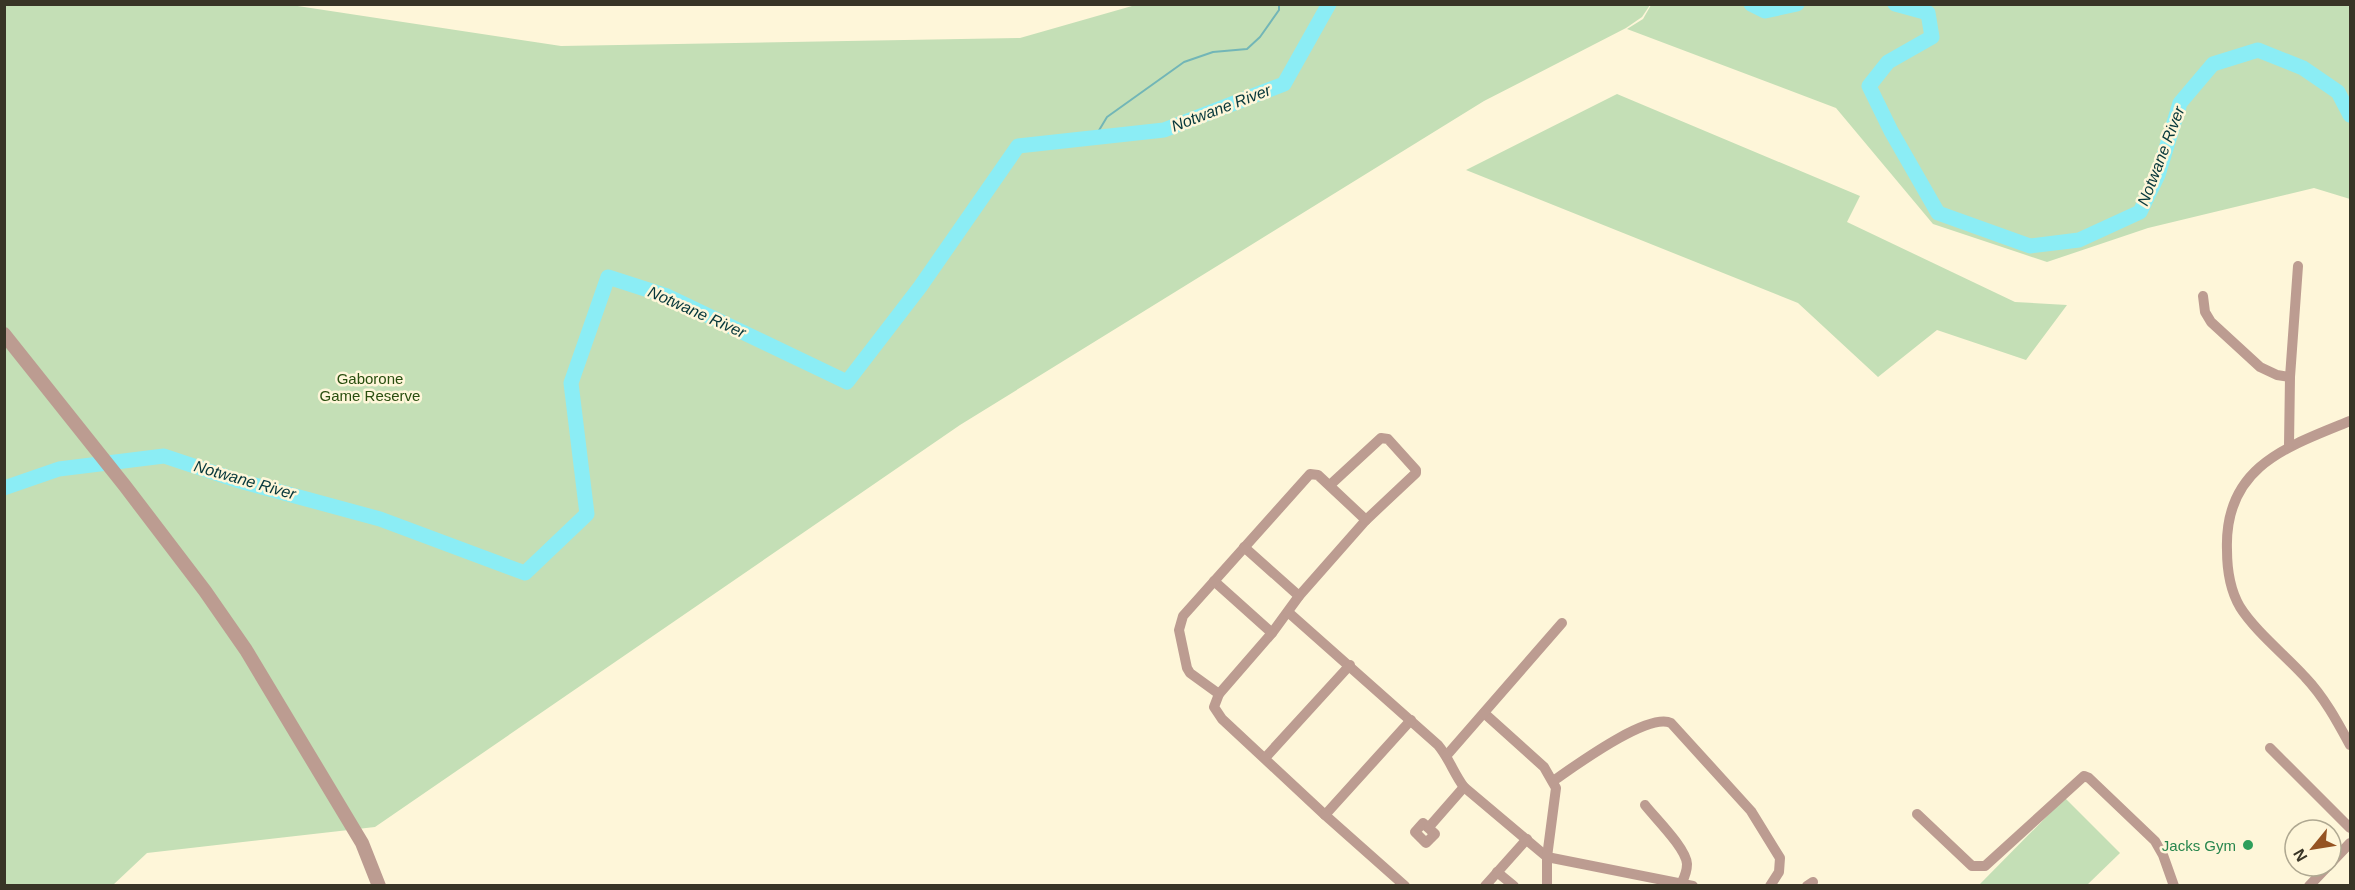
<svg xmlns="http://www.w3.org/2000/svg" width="2355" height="890" font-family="Arial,sans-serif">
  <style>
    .green { fill: #c4dfb6 }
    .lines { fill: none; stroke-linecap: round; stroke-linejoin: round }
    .stream { stroke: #72b6b7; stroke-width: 2 }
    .river { stroke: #8bedf5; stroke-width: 15 }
    .minor { stroke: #bc9c91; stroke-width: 10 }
    .tertiary { stroke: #bc9c91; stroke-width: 14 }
    .leisure-dot { fill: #2e9e5b; stroke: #fef6d9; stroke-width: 2 }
    .labels { text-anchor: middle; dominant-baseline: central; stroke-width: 5; stroke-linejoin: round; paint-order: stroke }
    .park-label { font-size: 15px; fill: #294e0f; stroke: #fef6d9 }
    .leisure-label { font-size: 15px; fill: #27864d; stroke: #fef6d9; text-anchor: end }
    .water-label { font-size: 16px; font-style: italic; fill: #06373b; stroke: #fef6d9 }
  </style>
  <rect width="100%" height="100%" fill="#fef6d9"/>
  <g class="green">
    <polygon points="1139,4 1650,5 1642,17 1626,28 1484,101 960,425 375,827 147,853 113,885 5,886 5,5 291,5 561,46 1020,38"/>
    <polygon points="1651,5 2350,5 2350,199 2314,188 2148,228 2047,262 1933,224 1836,108 1627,29 1643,19"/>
    <polygon points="1617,94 1860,196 1847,222 2015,302 2067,305 2026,360 1937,330 1878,377 1798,303 1466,170"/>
    <polygon points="2065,798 2120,853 2087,885 1978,886"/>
  </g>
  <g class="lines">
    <polyline class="stream" points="1095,137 1107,117 1184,62 1213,52 1247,49 1260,37 1279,10 1279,4"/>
    <g class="river">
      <polyline points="1751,4 1765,11 1797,4"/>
      <polyline points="1895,4 1928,13 1932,37 1888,62 1869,86 1891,131 1938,213 2030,246 2079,240 2140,212 2158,175 2180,103 2213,64 2258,50 2303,68 2338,92 2350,115"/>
      <polyline points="4,488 59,469 164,456 236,480 380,519 525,573 587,514 571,383 608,277 667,296 847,382 920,287 1018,146 1164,130 1284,84 1329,4"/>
    </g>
    <g class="minor">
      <polyline points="2203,296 2205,312 2211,322 2260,367 2277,375 2290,377"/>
      <path d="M2350,421C2286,447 2224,467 2227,550C2227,570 2230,590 2240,607C2255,631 2286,656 2305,677C2324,697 2337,721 2350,745"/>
      <polyline points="2289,445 2290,377 2298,266"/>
      <polyline points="1330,485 1381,438 1388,439 1416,470 1416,473 1366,520 1299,596 1272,633 1219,694 1214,707 1222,719 1325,815 1405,886"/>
      <polyline points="1244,547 1299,596"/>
      <polyline points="1214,581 1272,633"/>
      <path d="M1288,612L1438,745C1449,758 1454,774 1464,787L1547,857L1693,886"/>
      <polyline points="1219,694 1190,673 1187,668 1179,630 1183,616 1310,474 1318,475 1366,520"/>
      <polyline points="1484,713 1544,767 1556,788 1547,857 1547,886"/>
      <polyline points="2270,748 2350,828"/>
      <polyline points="1447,755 1562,623"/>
      <polyline points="1265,758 1350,665"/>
      <path d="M1553,781C1575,766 1648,712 1671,723L1751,811L1780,858L1779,872L1770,886"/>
      <path d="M1645,805C1655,818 1686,848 1687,864C1687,871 1685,876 1682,882"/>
      <polyline points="1917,814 1972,866 1985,866 2084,776 2089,778 2155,841 2163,855 2174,886"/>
      <polyline points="1325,815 1411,720"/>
      <polygon points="1423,823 1435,834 1426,843 1415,832"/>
      <polyline points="1429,827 1464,787"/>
      <polyline points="2331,863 2350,843"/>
      <polyline points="1497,872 1514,886"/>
      <polyline points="1485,886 1527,839"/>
      <polyline points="1807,886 1813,882"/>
      <polyline points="2309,886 2328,866"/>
    </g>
    <polyline class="tertiary" points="4,334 125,486 205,591 246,650 362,843 379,886"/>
  </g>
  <circle class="leisure-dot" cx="2248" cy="845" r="6"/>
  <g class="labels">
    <g class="park-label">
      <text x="370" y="378">Gaborone<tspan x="370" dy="17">Game Reserve</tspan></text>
    </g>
    <g class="leisure-label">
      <text x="2236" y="845">Jacks Gym</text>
    </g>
    <g class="water-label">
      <text transform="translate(1221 108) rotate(-21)">Notwane River</text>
      <text transform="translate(2161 156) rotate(-69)">Notwane River</text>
      <text transform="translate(697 312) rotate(24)">Notwane River</text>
      <text transform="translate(245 480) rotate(16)">Notwane River</text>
    </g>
  </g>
  <rect width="2355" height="890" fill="none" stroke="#383426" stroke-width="12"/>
  <g transform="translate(2313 848) rotate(240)"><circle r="28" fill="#fef6d9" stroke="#afa891" stroke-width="1.5"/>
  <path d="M0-4.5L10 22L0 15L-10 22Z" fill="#955322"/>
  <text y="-9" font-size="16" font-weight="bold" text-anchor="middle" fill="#383426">N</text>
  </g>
</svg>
